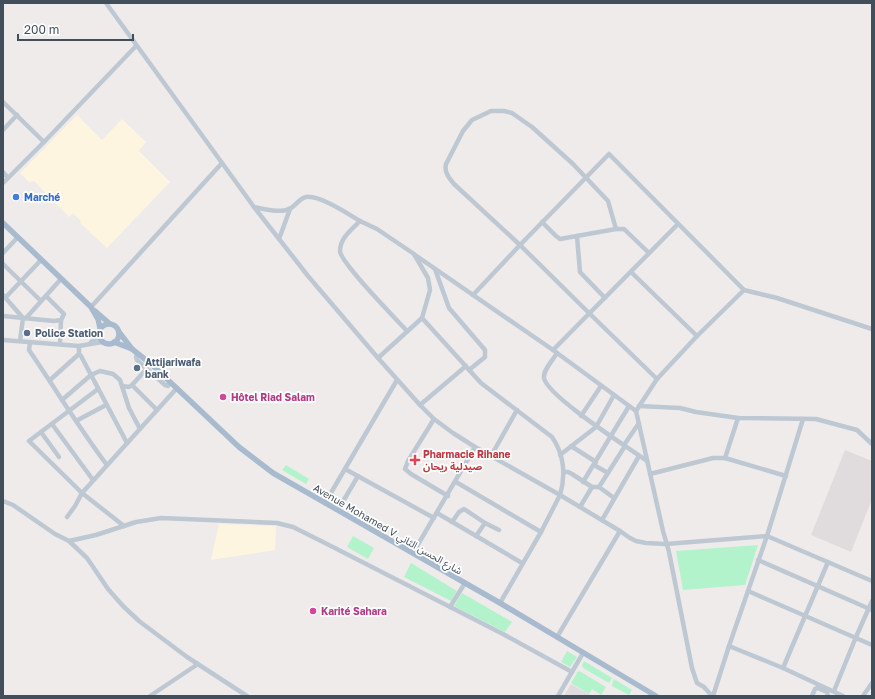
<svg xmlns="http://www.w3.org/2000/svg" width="875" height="699" font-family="'Golos Text','Noto Sans Arabic',sans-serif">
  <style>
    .commercial { fill: #fdf5e0 }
    .education { fill: #e0dcdd }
    .green { fill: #b3f3cc }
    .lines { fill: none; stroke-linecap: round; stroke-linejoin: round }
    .minor { stroke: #bdc8d3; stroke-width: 4.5 }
    .major { stroke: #a8bbce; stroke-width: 5.5 }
    .shop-dot { fill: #3f7fe0; stroke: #fff; stroke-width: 1.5 }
    .service-dot { fill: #5c6f8a; stroke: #fff; stroke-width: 1.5 }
    .hotel-dot { fill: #d1479c; stroke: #fff; stroke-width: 1.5 }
    .health-dot { fill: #e0444e; stroke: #fff; stroke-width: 1.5 }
    .labels { text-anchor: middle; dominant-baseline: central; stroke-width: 3.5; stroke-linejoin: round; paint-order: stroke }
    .shop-label { font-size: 10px; font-weight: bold; fill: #366cbe; stroke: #fff; text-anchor: start }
    .service-label { font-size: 10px; font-weight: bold; fill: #4e5e75; stroke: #fff; text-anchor: start }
    .hotel-label { font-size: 10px; font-weight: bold; fill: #b23c85; stroke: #fff; text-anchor: start }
    .health-label { font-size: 10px; font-weight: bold; fill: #be3a42; stroke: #fff; text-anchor: start }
    .street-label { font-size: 10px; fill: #424f5b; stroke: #fff }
  </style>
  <rect width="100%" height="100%" fill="#efebeb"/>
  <g class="commercial">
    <polygon points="77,115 102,140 122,119 146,142 139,151 170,182 107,248 80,223 81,221 73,213 69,217 34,181 29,182 20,173"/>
    <polygon points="219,524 276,526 275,550 211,560"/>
  </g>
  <g class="education">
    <polygon points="845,450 872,461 872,499 851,552 811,535"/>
    <polygon points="571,684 592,696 564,696"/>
  </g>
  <g class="green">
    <polygon points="286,465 309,479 306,484 282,470"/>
    <polygon points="353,536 374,548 368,559 347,547"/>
    <polygon points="758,545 745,585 683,590 676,551"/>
    <polygon points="411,563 457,591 451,601 404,577"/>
    <polygon points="462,593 512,622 505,632 454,606"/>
    <polygon points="567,651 577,657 570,667 561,662"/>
    <polygon points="584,661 612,678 609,683 583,668 582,665"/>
    <polygon points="578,671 581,672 606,687 601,695 592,689 589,694 571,683"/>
    <polygon points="614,679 632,690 629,695 612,686 612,684"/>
  </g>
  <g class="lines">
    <g class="minor">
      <path d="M106,3L254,207C265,209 281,214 291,208C296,205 300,198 306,197C320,195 348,214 360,221"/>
      <polyline points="3,102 44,142"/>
      <polyline points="3,130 17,115"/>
      <polyline points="3,172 8,178"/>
      <polyline points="3,183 44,142 136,46"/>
      <polyline points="254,207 308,276 378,358 422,318"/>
      <polyline points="542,222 556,236 560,239 616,229 624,229 649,253"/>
      <path d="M616,229L608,201L573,164L552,145L532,127L512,113L504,111H491L472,120L463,131L446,164C444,172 449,178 454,184L520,245L590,314L657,379"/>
      <polyline points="577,236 580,272 605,298"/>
      <polyline points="279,239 290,209"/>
      <polyline points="3,253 17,238"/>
      <polyline points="415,255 553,350 636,411"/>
      <polyline points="3,264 41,301"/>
      <polyline points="435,269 449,308 485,350 485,357 469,370"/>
      <polyline points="631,272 697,336"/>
      <polyline points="3,295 23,318 20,341"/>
      <polyline points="473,295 520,245 609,154 744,290 777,298 872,329"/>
      <polyline points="6,297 41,260"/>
      <polyline points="91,307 222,163"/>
      <polyline points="3,316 54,321 61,320 64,314 46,296"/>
      <polyline points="26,318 61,279"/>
      <polyline points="3,340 79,346 102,342"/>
      <path d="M30,342L29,350C55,388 79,428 107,465"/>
      <polyline points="91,342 99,336"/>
      <polyline points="60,344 61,320"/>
      <polyline points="79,346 79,354 81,356 127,443"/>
      <polyline points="553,350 678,224"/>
      <path d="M557,353C553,360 543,370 544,378C547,396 629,448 647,461"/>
      <polyline points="138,354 136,357 137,360 165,385 168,386 170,382"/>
      <path d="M378,358L420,405L434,419L453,433L475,447L560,495C566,475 564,454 552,437L481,383L422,318L430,290L428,278L414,254L377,229L360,221C352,229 340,238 340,251C340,262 396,319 407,331"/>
      <polyline points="50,380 79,354"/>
      <polyline points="132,385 157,410"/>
      <polyline points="122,386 129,387 132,385 151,364"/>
      <polyline points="98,389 29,441 82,493 124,526"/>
      <polyline points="62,400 91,375 100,371 113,374 120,380 129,408 140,429"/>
      <polyline points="420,405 466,366"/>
      <polyline points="639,406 680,408 696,412 738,418 816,419 857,430 872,444"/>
      <polyline points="581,416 601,386"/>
      <polyline points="434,419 408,461 405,469 411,474 448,496"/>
      <polyline points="76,421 106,405"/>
      <polyline points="52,424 93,480"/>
      <polyline points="41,432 59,457"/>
      <polyline points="624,445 639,423"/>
      <polyline points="571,446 596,462"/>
      <polyline points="560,455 596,427 614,395"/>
      <polyline points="491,456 517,410"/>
      <polyline points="725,458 738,418"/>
      <polyline points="594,465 608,473"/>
      <polyline points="345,469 434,518"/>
      <polyline points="564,472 568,472 572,474 592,487 599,487 614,498"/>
      <polyline points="650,474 713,458 725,458 786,476"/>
      <polyline points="456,482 541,532"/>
      <polyline points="583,482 629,406"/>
      <polyline points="599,487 625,446"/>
      <polyline points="3,501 13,505 55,534 69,541 87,558 108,589 123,606 139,621 187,657 247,696"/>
      <polyline points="325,503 397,380"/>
      <polyline points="580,507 592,487"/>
      <polyline points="338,510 358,476"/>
      <polyline points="437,513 522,563"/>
      <polyline points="67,517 75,506 82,493 177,388"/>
      <polyline points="602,520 639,456"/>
      <polyline points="452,522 459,512 464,509 485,523"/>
      <polyline points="620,531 630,538 636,541 646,543 666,544 767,536 803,419"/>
      <polyline points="476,536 485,523 499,530"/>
      <polyline points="69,541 96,535 136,522 161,518 277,523 293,527 327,544 503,634 572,672"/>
      <polyline points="413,553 475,447"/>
      <polyline points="758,560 872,610"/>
      <polyline points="748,591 872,645"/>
      <polyline points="500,603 541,532 560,495 620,531 557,637"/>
      <polyline points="450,607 465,583"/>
      <polyline points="729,646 767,536 872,581"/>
      <polyline points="783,668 828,562"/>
      <polyline points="834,691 856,637 872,601"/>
      <polyline points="150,696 198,664"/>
      <polyline points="558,696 583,653"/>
      <polyline points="712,696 704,687 697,683 692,668 669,552 663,531 636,411 657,379 697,336 744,290"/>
      <polyline points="713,696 729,646 783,668 843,696"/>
      <polyline points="812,696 815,689 817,688 827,692 828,696"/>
      <polyline points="863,696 872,683"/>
    </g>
    <g class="major">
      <polyline points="3,223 91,307 98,319 100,328"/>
      <polyline points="95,311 109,323"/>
      <circle cx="109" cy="334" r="10"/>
      <polyline points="119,332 132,349 151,364 239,447 273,473 500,603 656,696"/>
      <polyline points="114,342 132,349"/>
    </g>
  </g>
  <circle class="shop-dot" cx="16" cy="197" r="4"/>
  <g class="service-dot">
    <circle cx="27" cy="333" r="4"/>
    <circle cx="137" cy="368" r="4"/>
  </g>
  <g class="hotel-dot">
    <circle cx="223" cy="397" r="4"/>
    <circle cx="313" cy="611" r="4"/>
  </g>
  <path class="health-dot" d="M413 454h4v4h4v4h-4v4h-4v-4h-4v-4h4z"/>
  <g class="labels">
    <g class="shop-label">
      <text x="24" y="197">Marché</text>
    </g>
    <g class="service-label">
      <text x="35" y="333">Police Station</text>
      <text x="145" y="362">Attijariwafa<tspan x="145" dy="12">bank</tspan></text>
    </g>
    <g class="hotel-label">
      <text x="231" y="397">Hôtel Riad Salam</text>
      <text x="321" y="611">Karité Sahara</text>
    </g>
    <g class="health-label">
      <text x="423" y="454">Pharmacie Rihane<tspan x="423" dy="12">صيدلية ريحان</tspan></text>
    </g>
    <g class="street-label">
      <text transform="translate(388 529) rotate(30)">Avenue Mohamed V شارع الحسن الثاني</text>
    </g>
  </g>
  <rect width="875" height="699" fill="none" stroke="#424f5b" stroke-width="8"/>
  <path d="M18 34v6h115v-6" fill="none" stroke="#424f5b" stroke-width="2"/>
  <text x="24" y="34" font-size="12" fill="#424f5b" stroke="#ffffff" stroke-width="3" paint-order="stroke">200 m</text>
</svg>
